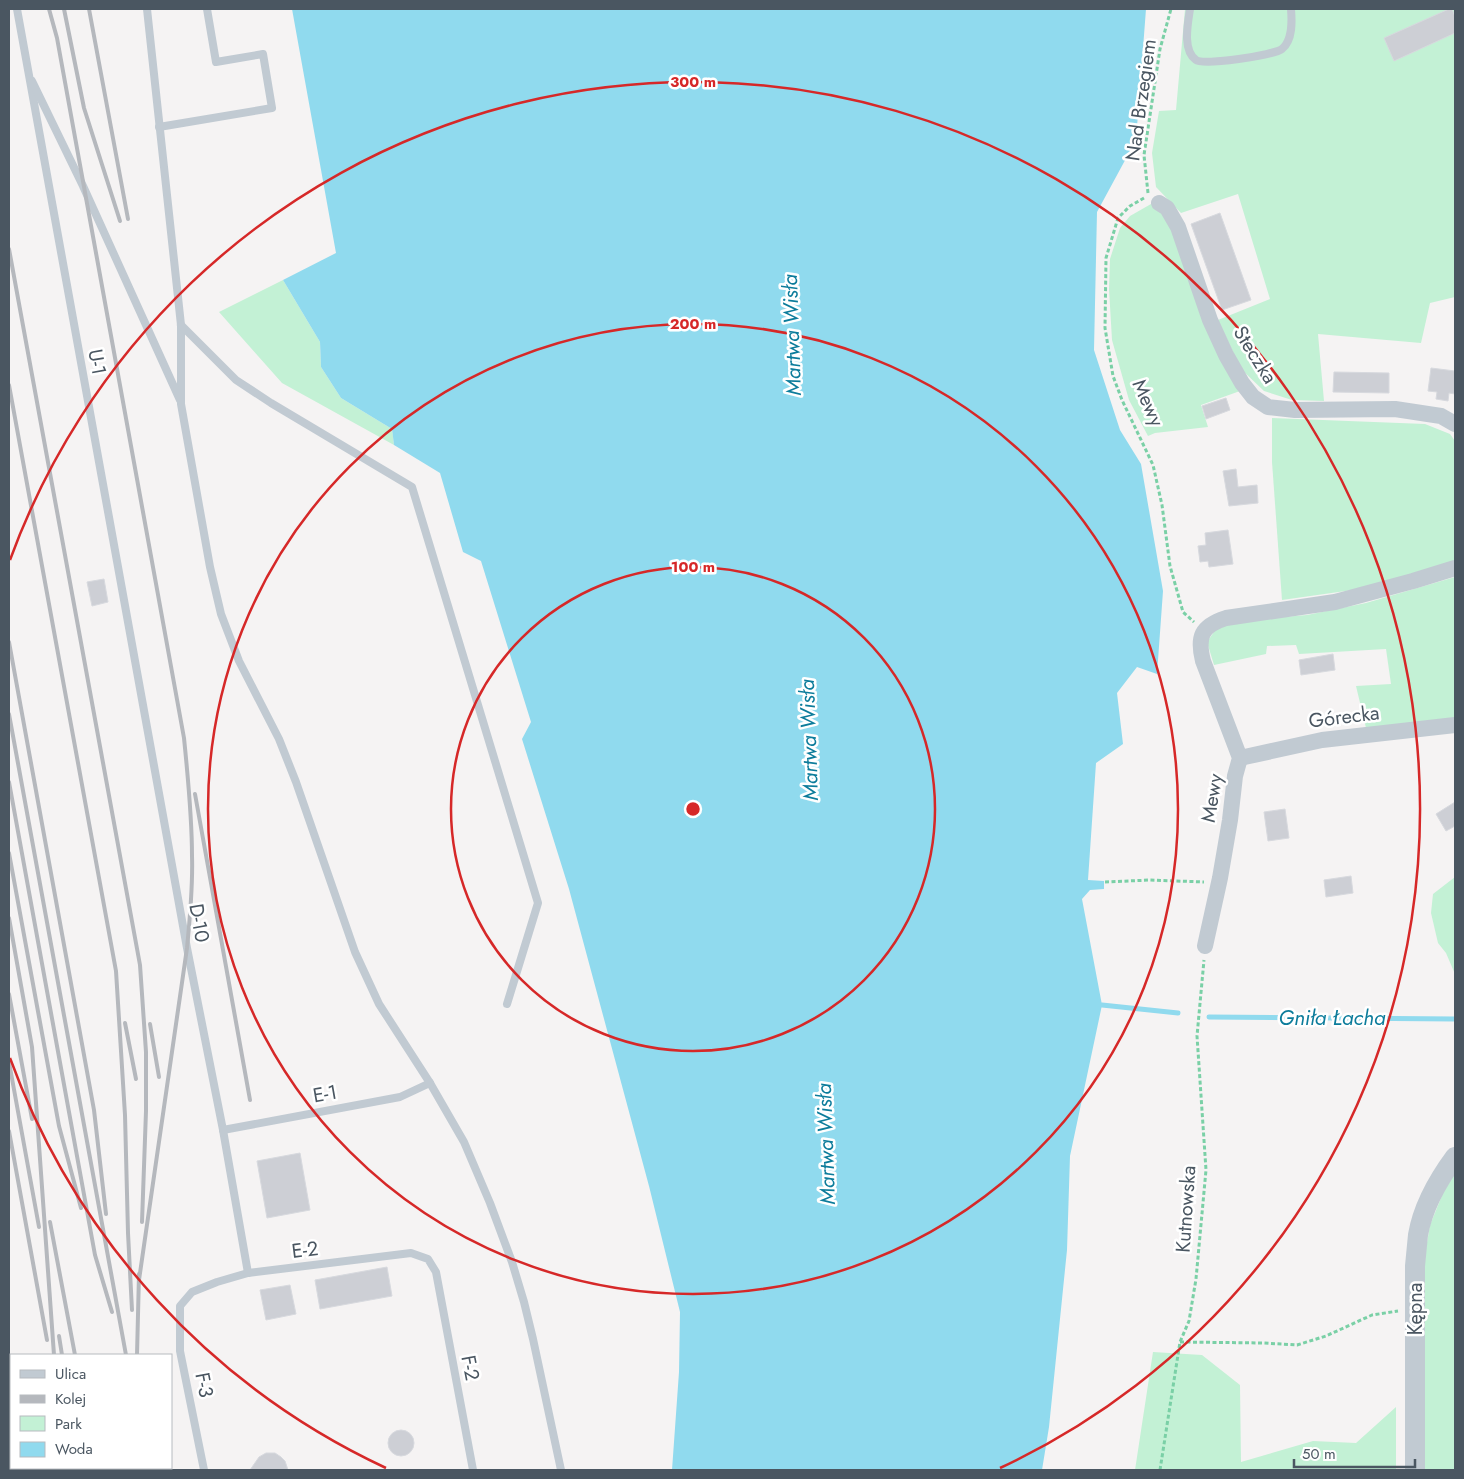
<svg xmlns="http://www.w3.org/2000/svg" width="1464" height="1479" font-family="Jost,sans-serif">
  <style>
    .green { fill: #c3f1d5 }
    .water { fill: #90daee }
    .lines { fill: none; stroke-linecap: round; stroke-linejoin: round }
    .stream { stroke: #90daee; stroke-width: 5 }
    .building { fill: #cdcfd5; stroke: #d7d9de }
    .path { stroke: #7ad0a6; stroke-width: 3; stroke-dasharray: 4 2.5; stroke-linecap: butt }
    .service { stroke: #c1cad2; stroke-width: 8 }
    .minor { stroke: #c1cad2; stroke-width: 16 }
    .tertiary { stroke: #c1cad2; stroke-width: 20 }
    .rail { stroke: #b5b8bd; stroke-width: 4 }
    .ring { fill: none; stroke: #d62828; stroke-width: 2.5 }
    .labels { text-anchor: middle; dominant-baseline: central; stroke-width: 5; stroke-linejoin: round; paint-order: stroke }
    .street-label { font-size: 20px; fill: #4a5661; stroke: #fff }
    .water-label { font-size: 21px; font-style: italic; fill: #0c7c9b; stroke: #fff }
    .centre { fill: #d62828; stroke: #fff; stroke-width: 2.5 }
    .ring-label { font-size: 15px; text-anchor: middle; font-weight: bold; fill: #d62828; stroke: #fff; stroke-width: 5; stroke-linejoin: round; paint-order: stroke }
  </style>
  <rect width="100%" height="100%" fill="#f5f3f3"/>
  <g class="green">
    <polygon points="1185,9 1455,9 1455,297 1430,303 1421,343 1318,334 1324,401 1292,400 1264,391 1241,369 1218,320 1270,299 1238,194 1181,213 1156,187 1152,153 1159,111 1176,110"/>
    <polygon points="1151,204 1170,217 1240,391 1201,405 1208,427 1155,433 1148,436 1129,400 1112,340 1109,289 1110,259 1120,228 1130,216"/>
    <polygon points="283,280 320,342 321,367 341,398 392,429 394,445 282,383 219,312"/>
    <polygon points="1272,418 1425,424 1450,434 1455,441 1455,561 1381,586 1282,600 1272,462"/>
    <polygon points="1455,577 1455,719 1366,728 1356,686 1391,684 1386,649 1299,654 1296,645 1267,646 1266,654 1214,665 1207,642 1216,629 1238,621 1307,615 1366,603"/>
    <polygon points="1455,877 1455,974 1446,953 1438,943 1431,913 1433,894"/>
    <polygon points="1455,1173 1455,1470 1423,1470 1424,1260 1430,1225 1443,1193"/>
    <polygon points="1153,1352 1202,1355 1240,1385 1241,1462 1313,1441 1356,1443 1396,1407 1396,1470 1135,1470"/>
  </g>
  <polygon class="water" points="292,9 1146,9 1136,140 1097,212 1094,350 1120,430 1141,464 1163,591 1157,674 1137,667 1117,693 1123,744 1096,763 1088,880 1104,881 1104,889 1090,890 1082,899 1102,1005 1070,1156 1067,1250 1049,1427 1042,1470 672,1470 679,1372 680,1312 649,1186 569,889 522,739 531,722 481,561 463,552 440,473 394,445 392,429 341,398 321,367 320,342 283,280 336,253"/>
  <g class="lines">
    <g class="stream">
      <polyline points="1102,1005 1178,1013"/>
      <polyline points="1209,1017 1455,1019"/>
    </g>
  </g>
  <g class="building">
    <polygon points="1449,9 1452,9 1455,17 1455,33 1394,61 1384,38"/>
    <polygon points="1220,213 1251,300 1222,310 1191,224"/>
    <polygon points="1431,368 1455,371 1455,394 1449,393 1448,401 1436,399 1437,392 1428,391"/>
    <polygon points="1334,372 1389,373 1389,393 1333,392"/>
    <polygon points="1226,398 1230,410 1206,419 1202,406"/>
    <polygon points="1236,469 1238,487 1257,485 1258,503 1229,506 1223,471"/>
    <polygon points="1228,530 1233,564 1209,567 1208,561 1200,562 1198,546 1206,545 1205,533"/>
    <polygon points="104,579 108,602 92,606 87,582"/>
    <polygon points="1333,654 1335,670 1301,675 1299,660"/>
    <polygon points="1455,802 1455,826 1446,831 1436,814"/>
    <polygon points="1285,809 1289,838 1268,841 1264,812"/>
    <polygon points="1351,876 1353,893 1326,897 1324,880"/>
    <polygon points="300,1153 310,1210 267,1218 257,1161"/>
    <polygon points="387,1267 392,1296 320,1309 315,1280"/>
    <polygon points="290,1285 296,1314 266,1320 260,1290"/>
    <circle cx="401" cy="1443" r="13"/>
    <polygon points="266,1453 275,1453 281,1457 285,1461 288,1470 250,1470 259,1457"/>
  </g>
  <g class="lines">
    <g class="path">
      <polyline points="1148,193 1144,155 1160,49 1171,9"/>
      <polyline points="1144,198 1130,206 1118,218 1106,258 1105,328 1113,376 1122,400 1153,465 1162,505 1170,566 1183,612 1194,622"/>
      <polyline points="1105,882 1150,880 1204,882"/>
      <polyline points="1180,1342 1264,1343 1297,1345 1326,1336 1372,1315 1398,1311"/>
      <polyline points="1160,1470 1180,1342 1189,1321 1196,1279 1206,1170 1197,1036 1204,960"/>
    </g>
    <g class="service">
      <polyline points="17,9 187,948 223,1130 248,1273"/>
      <polyline points="147,9 181,325 181,404 210,567 221,614 239,661 279,739 296,782 355,952 379,1004 430,1083 464,1142 490,1203 512,1262 524,1302 533,1339 561,1470"/>
      <path d="M1190,9C1188,23 1182,50 1196,60C1203,66 1274,55 1282,49C1293,40 1292,21 1291,9"/>
      <polyline points="32,81 83,186 180,400"/>
      <polyline points="159,127 272,108 263,54 216,62 207,9"/>
      <polyline points="181,325 236,380 271,403 412,487 538,903 507,1004"/>
      <polyline points="223,1130 400,1097 430,1083"/>
      <polyline points="9,1464 10,1470"/>
      <polyline points="204,1470 180,1351 180,1306 192,1292 217,1282 248,1273 411,1253 428,1259 436,1272 473,1470"/>
    </g>
    <g class="minor">
      <polyline points="1159,203 1167,208 1178,227 1210,320 1226,355 1242,383 1253,397 1268,407 1295,410 1395,409 1441,416 1455,424"/>
      <polyline points="1240,758 1322,740 1455,725"/>
      <path d="M1205,946L1220,878L1230,820L1235,776L1240,758L1203,661C1197,637 1201,626 1226,618L1335,602L1413,581L1455,568"/>
    </g>
    <path class="tertiary" d="M1415,1470V1266C1416,1256 1417,1245 1418,1235C1423,1206 1438,1180 1455,1157"/>
    <g class="rail">
      <path d="M49,9L57,38L184,738C188,777 192,817 192,856C193,887 190,918 187,948L139,1280"/>
      <polyline points="64,9 84,108 120,221"/>
      <polyline points="89,9 128,219"/>
      <polyline points="9,249 140,965 146,1052 146,1111 142,1222"/>
      <polyline points="9,385 116,971 125,1115 128,1233 132,1310"/>
      <polyline points="9,642 94,1110 106,1214"/>
      <polyline points="9,714 126,1355"/>
      <polyline points="9,782 95,1255 112,1312"/>
      <polyline points="195,794 250,1100"/>
      <polyline points="9,853 59,1126 81,1208"/>
      <polyline points="9,918 32,1047 54,1355"/>
      <polyline points="9,994 32,1119"/>
      <polyline points="125,1023 136,1079"/>
      <polyline points="150,1024 159,1077"/>
      <polyline points="9,1062 39,1227"/>
      <polyline points="9,1131 47,1340"/>
      <polyline points="50,1222 75,1355"/>
      <polyline points="59,1336 62,1355"/>
      <polyline points="137,1355 139,1274"/>
      <polyline points="62,1468 62,1470"/>
      <polyline points="83,1468 83,1470"/>
      <polyline points="92,1468 93,1470"/>
      <polyline points="143,1468 143,1470"/>
    </g>
  </g>
  <g class="ring">
    <circle cx="693" cy="809" r="242"/>
    <circle cx="693" cy="809" r="485"/>
    <path d="M386 1468A727 727 0 0 1 10 1058M10 560A727 727 0 1 1 1000 1468"/>
  </g>
  <g class="labels">
    <g class="street-label">
      <text transform="translate(1141 100) rotate(-82)">Nad Brzegiem</text>
      <text transform="translate(1255 355) rotate(58)">Steczka</text>
      <text transform="translate(97 362) rotate(80)">U-1</text>
      <text transform="translate(1148 403) rotate(66)">Mewy</text>
      <text transform="translate(1344 717) rotate(-7)">Górecka</text>
      <text transform="translate(1212 798) rotate(-81)">Mewy</text>
      <text transform="translate(199 923) rotate(80)">D-10</text>
      <text transform="translate(325 1094) rotate(-10)">E-1</text>
      <text transform="translate(1186 1209) rotate(-86)">Kutnowska</text>
      <text transform="translate(305 1250) rotate(-7)">E-2</text>
      <text transform="translate(1415 1309) rotate(-90)">Kępna</text>
      <text transform="translate(470 1368) rotate(79)">F-2</text>
      <text transform="translate(204 1385) rotate(79)">F-3</text>
    </g>
    <g class="water-label">
      <text transform="translate(792 335) rotate(-92)">Martwa Wisła</text>
      <text transform="translate(809 740) rotate(-92)">Martwa Wisła</text>
      <text x="1332" y="1018">Gniła Łacha</text>
      <text transform="translate(826 1144) rotate(-92)">Martwa Wisła</text>
    </g>
  </g>
  <circle cx="693" cy="809" r="8" class="centre"/>
  <g class="ring-label">
    <text x="693" y="87">300 m</text>
    <text x="693" y="329">200 m</text>
    <text x="693" y="572">100 m</text>
  </g>
  <rect width="1464" height="1479" fill="none" stroke="#4a5661" stroke-width="20"/>
  <rect x="10" y="1354" width="162" height="115" fill="#ffffff" stroke="#b7bbc0"/>
  <rect x="20" y="1370" width="25" height="8" fill="#c1cad2" stroke="#b7bbc0"/>
  <text x="55" y="1379" font-size="15" fill="#4a5661">Ulica</text>
  <rect x="20" y="1395" width="25" height="8" fill="#b5b8bd" stroke="#b7bbc0"/>
  <text x="55" y="1404" font-size="15" fill="#4a5661">Kolej</text>
  <rect x="20" y="1416" width="25" height="15" fill="#c3f1d5" stroke="#b7bbc0"/>
  <text x="55" y="1429" font-size="15" fill="#4a5661">Park</text>
  <rect x="20" y="1442" width="25" height="15" fill="#90daee" stroke="#b7bbc0"/>
  <text x="55" y="1454" font-size="15" fill="#4a5661">Woda</text>
  <path d="M1294 1459v8h121v-8" fill="none" stroke="#4a5661" stroke-width="2.5"/>
  <text x="1302" y="1459" font-size="15" fill="#4a5661" stroke="#ffffff" stroke-width="4" paint-order="stroke">50 m</text>
</svg>
